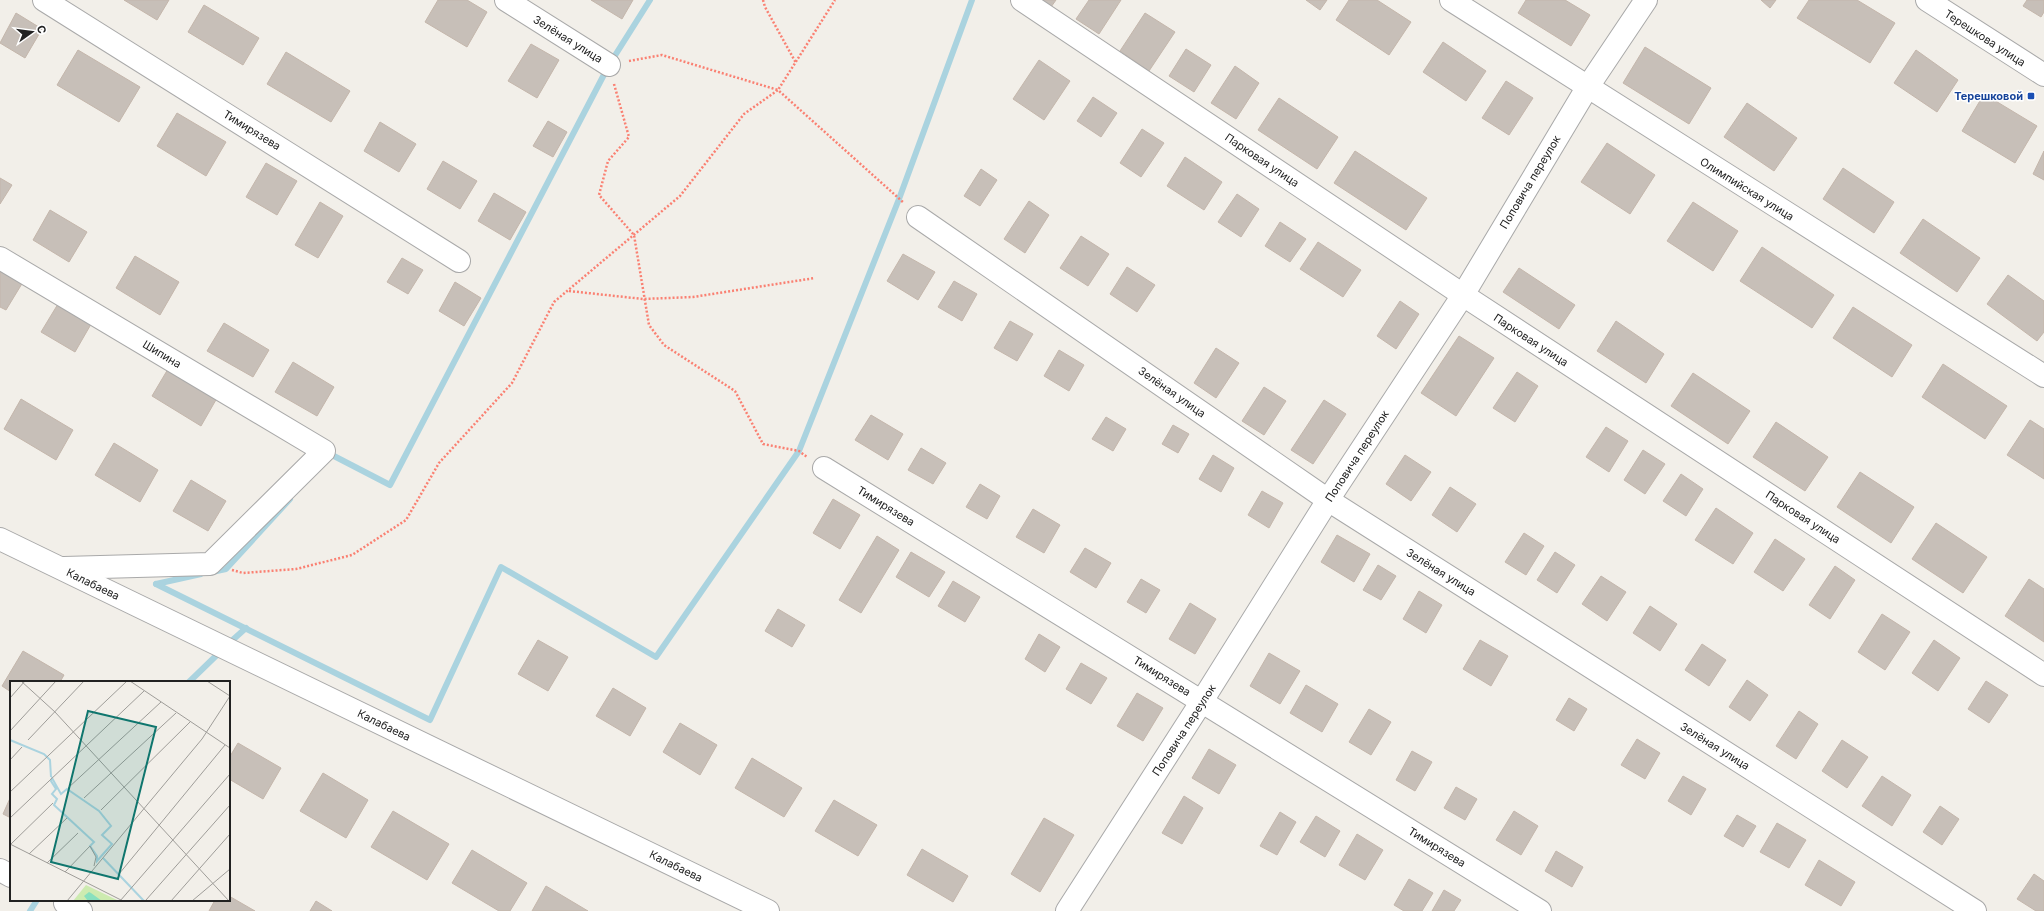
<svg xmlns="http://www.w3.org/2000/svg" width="2044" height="911" font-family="Inter,sans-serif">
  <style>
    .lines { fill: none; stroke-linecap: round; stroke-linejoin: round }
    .stream { stroke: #aad3df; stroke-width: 6 }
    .building { fill: #c7bfb8; stroke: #c4b6ab }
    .minor-casing { stroke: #a9a9a9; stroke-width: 24 }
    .path { stroke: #fa8072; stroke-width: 2.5; stroke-dasharray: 2 2; stroke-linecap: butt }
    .minor { stroke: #fff; stroke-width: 22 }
    .transit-dot { fill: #1a4fb4; stroke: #fff; stroke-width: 1.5 }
    .labels { text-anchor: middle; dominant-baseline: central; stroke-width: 3; stroke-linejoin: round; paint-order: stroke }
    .street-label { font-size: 11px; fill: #222; stroke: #fff }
    .transit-label { font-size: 11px; font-weight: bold; fill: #164399; stroke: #fff; text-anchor: end }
    .inset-river { fill: none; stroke: #aad3df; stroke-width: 2 }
    .inset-road { fill: none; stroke: #9f9d99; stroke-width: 1 }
    .view { fill: #0f766e; fill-opacity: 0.15; stroke: #0f766e; stroke-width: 2 }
    .inset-edge { fill: none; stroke: #222; stroke-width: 2 }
  </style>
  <rect width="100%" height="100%" fill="#f2efe9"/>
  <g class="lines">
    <g class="stream">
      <polyline points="328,459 332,455 390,485 609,65 650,0"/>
      <polyline points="212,572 226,569 290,499"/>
      <polyline points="156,584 430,720 501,567 656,657 799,451 899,199 972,0"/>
      <polyline points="156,584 201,574"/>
      <polyline points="227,645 246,628"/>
      <polyline points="189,682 221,651"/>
      <polyline points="30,911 37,900"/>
    </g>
  </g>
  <g class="building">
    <polygon points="124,0 169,0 157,20"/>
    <polygon points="438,0 467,0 487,12 467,47 425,22"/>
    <polygon points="591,0 633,0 622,19"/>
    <polygon points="1041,0 1056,0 1051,7"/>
    <polygon points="1089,0 1121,0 1099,34 1076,19"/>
    <polygon points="1306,0 1327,0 1320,10"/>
    <polygon points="1349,0 1377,0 1411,22 1389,55 1336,20"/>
    <polygon points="1526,0 1565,0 1590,15 1571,46 1518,13"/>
    <polygon points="1761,0 1776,0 1770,8"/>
    <polygon points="1809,0 1857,0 1895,23 1870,63 1797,18"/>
    <polygon points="2027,0 2044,0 2044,12 2041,17 2023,6"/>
    <polygon points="204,5 259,38 243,65 188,32"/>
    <polygon points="16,13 42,29 25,58 0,43"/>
    <polygon points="1145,13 1175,32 1149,71 1120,51"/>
    <polygon points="1443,42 1486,71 1466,101 1423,72"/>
    <polygon points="531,44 559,60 537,98 508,81"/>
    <polygon points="1645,47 1711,88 1689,124 1623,83"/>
    <polygon points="1186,49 1211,65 1194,92 1169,76"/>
    <polygon points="78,50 140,87 119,122 57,85"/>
    <polygon points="1916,50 1958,80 1937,112 1894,83"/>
    <polygon points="286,52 350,91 331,122 267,84"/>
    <polygon points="1039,60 1070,81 1044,120 1013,99"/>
    <polygon points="1235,66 1259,83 1236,119 1211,103"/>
    <polygon points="1506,81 1533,98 1509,135 1482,118"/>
    <polygon points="1984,94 2037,126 2015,163 1962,131"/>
    <polygon points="1093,97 1117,113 1101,137 1077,121"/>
    <polygon points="1279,98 1338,137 1317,169 1258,130"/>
    <polygon points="1747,103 1797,138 1774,171 1724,137"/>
    <polygon points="177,113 226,142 206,176 157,146"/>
    <polygon points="548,121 567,132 553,157 533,146"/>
    <polygon points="380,122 416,144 399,172 364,151"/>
    <polygon points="1142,129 1164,143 1141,177 1120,163"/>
    <polygon points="1607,143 1655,175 1630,214 1581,182"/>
    <polygon points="1355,151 1427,198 1406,230 1334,183"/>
    <polygon points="2044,151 2044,180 2033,174"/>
    <polygon points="1185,157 1222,182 1204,210 1167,186"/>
    <polygon points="443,161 477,181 460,209 427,189"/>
    <polygon points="266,163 297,181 277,215 246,197"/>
    <polygon points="1843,168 1894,202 1874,233 1823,199"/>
    <polygon points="981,169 997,180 980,206 964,196"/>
    <polygon points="0,178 12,185 0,204"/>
    <polygon points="494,193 526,212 510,240 478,221"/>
    <polygon points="1237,194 1259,209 1241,237 1218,222"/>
    <polygon points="1029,201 1049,215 1025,253 1004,239"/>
    <polygon points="320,202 343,216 318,258 295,245"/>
    <polygon points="1693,202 1738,231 1713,271 1667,241"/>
    <polygon points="50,210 87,232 69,262 33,240"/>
    <polygon points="1923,219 1980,258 1957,292 1900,253"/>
    <polygon points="1280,222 1306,239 1290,262 1265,246"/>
    <polygon points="1081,236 1109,254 1088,286 1060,268"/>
    <polygon points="1318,242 1361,270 1343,297 1300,269"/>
    <polygon points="1762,247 1834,295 1812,328 1740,281"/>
    <polygon points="903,254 935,272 918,300 887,281"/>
    <polygon points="135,256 179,282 160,315 116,288"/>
    <polygon points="402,258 423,270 408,294 387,282"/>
    <polygon points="1127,267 1155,285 1137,312 1110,294"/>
    <polygon points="1519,268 1575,305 1559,329 1503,292"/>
    <polygon points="0,269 23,282 6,310 0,307"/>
    <polygon points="2008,275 2044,301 2044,332 2037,341 1987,304"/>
    <polygon points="954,281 977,294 962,321 938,307"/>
    <polygon points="455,282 481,298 464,326 439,311"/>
    <polygon points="61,299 94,319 75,352 41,332"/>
    <polygon points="1400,301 1419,314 1396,349 1377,336"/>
    <polygon points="1853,307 1912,345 1892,377 1833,338"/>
    <polygon points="1010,321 1033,334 1017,361 994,348"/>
    <polygon points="1616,321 1664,354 1646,383 1597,351"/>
    <polygon points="224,323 269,350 253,377 207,351"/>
    <polygon points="1459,336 1494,358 1456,416 1421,393"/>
    <polygon points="1216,348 1239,363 1216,398 1194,383"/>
    <polygon points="1059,350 1084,365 1069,391 1044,376"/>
    <polygon points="293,362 334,387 317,416 275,392"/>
    <polygon points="1943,364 2007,406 1985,439 1922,397"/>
    <polygon points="168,369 217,398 201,426 152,396"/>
    <polygon points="1517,372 1538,386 1515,422 1493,408"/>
    <polygon points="1693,373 1750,411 1728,444 1671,406"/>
    <polygon points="1264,387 1286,401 1264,435 1242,421"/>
    <polygon points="21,399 73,430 56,460 4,429"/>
    <polygon points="1324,400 1346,414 1313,464 1291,450"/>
    <polygon points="871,415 903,434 888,460 855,440"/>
    <polygon points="1106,417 1126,429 1113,451 1092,439"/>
    <polygon points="2030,420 2044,429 2044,479 2007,455"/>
    <polygon points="1776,422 1828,457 1805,491 1753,457"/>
    <polygon points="1173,425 1189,434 1178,453 1162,444"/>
    <polygon points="1606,427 1628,441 1609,472 1586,457"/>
    <polygon points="114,443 158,470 140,502 95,475"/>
    <polygon points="921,448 946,463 933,484 908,470"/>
    <polygon points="1643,450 1665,464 1645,494 1624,480"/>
    <polygon points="1213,455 1234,468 1221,492 1199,479"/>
    <polygon points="1405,455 1431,472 1411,501 1386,484"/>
    <polygon points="1860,472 1914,507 1891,543 1837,507"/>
    <polygon points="1681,474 1703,489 1686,516 1663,501"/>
    <polygon points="191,480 226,501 208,531 173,511"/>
    <polygon points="980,484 1000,496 987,519 966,507"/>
    <polygon points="1450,487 1476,504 1457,532 1432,515"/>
    <polygon points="1262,491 1283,503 1269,528 1248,515"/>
    <polygon points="833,499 860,515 840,549 813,533"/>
    <polygon points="1716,508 1753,533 1733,564 1695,540"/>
    <polygon points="1033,509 1060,525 1044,553 1016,537"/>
    <polygon points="1936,523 1987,557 1963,593 1912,559"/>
    <polygon points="1524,533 1544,546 1526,575 1505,562"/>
    <polygon points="1337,535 1370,554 1354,582 1321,562"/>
    <polygon points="877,536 899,550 861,613 839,600"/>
    <polygon points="1775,539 1805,559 1783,591 1754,572"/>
    <polygon points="1085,548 1111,563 1096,588 1070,572"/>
    <polygon points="911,552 945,572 929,597 896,577"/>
    <polygon points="1555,552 1575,565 1557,593 1537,580"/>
    <polygon points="1378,565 1396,576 1381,600 1363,590"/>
    <polygon points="1835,566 1855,580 1830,619 1809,605"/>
    <polygon points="1601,576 1626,592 1607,621 1582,604"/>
    <polygon points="1141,579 1160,590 1146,613 1127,602"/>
    <polygon points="2029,579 2044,589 2044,642 2005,616"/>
    <polygon points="953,581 980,597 965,622 938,606"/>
    <polygon points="1419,591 1442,605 1426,633 1403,619"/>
    <polygon points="1190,603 1216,619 1195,654 1169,639"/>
    <polygon points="1650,606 1677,624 1660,651 1633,633"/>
    <polygon points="778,609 805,625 792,647 765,631"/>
    <polygon points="1882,614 1910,632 1885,670 1858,652"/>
    <polygon points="1039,634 1060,647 1045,672 1025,659"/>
    <polygon points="538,640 568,657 548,691 518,674"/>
    <polygon points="1480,640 1508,656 1491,686 1463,669"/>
    <polygon points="1934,640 1960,658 1938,691 1912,673"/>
    <polygon points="1702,644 1726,660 1709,686 1685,670"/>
    <polygon points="23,651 64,675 60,682 11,682 11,692 2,686"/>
    <polygon points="1269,653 1300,671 1280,704 1250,686"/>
    <polygon points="1081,663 1107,678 1091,704 1066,689"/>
    <polygon points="1747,680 1768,695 1750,721 1729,707"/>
    <polygon points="1986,681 2008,695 1989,723 1968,709"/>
    <polygon points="1306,685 1338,704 1322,732 1290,713"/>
    <polygon points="613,688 646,708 630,736 596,716"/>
    <polygon points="1137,693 1163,708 1143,741 1117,726"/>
    <polygon points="1569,698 1587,709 1574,731 1556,720"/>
    <polygon points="1369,709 1391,722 1371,755 1349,742"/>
    <polygon points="1799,711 1818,724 1796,759 1776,746"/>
    <polygon points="680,723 717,745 700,775 663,752"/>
    <polygon points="1637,739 1660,753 1645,779 1621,765"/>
    <polygon points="1842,740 1868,757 1847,788 1822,771"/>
    <polygon points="238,743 281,768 263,799 229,779 229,758"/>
    <polygon points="1209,749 1236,765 1219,794 1192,778"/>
    <polygon points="1412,751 1432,762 1415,791 1396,780"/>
    <polygon points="752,758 802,788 784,817 735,788"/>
    <polygon points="323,773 368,800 346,838 300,811"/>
    <polygon points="1683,776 1706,789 1691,815 1668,801"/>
    <polygon points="1882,776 1911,795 1892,826 1862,806"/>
    <polygon points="1456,787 1477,799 1465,820 1444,808"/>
    <polygon points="11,796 11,818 3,814"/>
    <polygon points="1184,796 1203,808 1182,844 1162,833"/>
    <polygon points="834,800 877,825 858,856 815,831"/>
    <polygon points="1940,806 1959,819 1942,845 1923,832"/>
    <polygon points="393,811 449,844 427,880 371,847"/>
    <polygon points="1514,811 1538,826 1521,855 1496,840"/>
    <polygon points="1280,812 1296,822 1277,855 1260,846"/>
    <polygon points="1737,815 1756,826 1743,847 1724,836"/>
    <polygon points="1316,816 1340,831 1325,857 1300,842"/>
    <polygon points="1044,818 1074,835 1040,892 1011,874"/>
    <polygon points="1777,823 1806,840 1789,868 1760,852"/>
    <polygon points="1357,834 1383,850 1365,880 1339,865"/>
    <polygon points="922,849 968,876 953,902 907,875"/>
    <polygon points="472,850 527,883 510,911 499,911 452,883"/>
    <polygon points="1556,851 1583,867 1572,887 1545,871"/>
    <polygon points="1819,860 1855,882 1841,906 1805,885"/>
    <polygon points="2034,874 2044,881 2044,911 2036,911 2017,899"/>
    <polygon points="1409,879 1433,893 1422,911 1404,911 1394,905"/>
    <polygon points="546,886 588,911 532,911"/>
    <polygon points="1444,890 1461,900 1454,911 1432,911"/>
    <polygon points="229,896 255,911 209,911 215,900 229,900"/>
    <polygon points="316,901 332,911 310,911"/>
  </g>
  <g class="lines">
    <defs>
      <g id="minor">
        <polyline points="44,0 459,261"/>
        <polyline points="506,0 609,65"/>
        <polyline points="1022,0 1463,295 2044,675"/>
        <polyline points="1451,0 2044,376"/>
        <polyline points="1927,0 2044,75"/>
        <polyline points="918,217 1328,500 1975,911"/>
        <polyline points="0,258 324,451 210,564 64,568"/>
        <polyline points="824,468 1540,911"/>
        <polyline points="0,539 768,911"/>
        <polyline points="0,870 11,876"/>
        <polyline points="65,903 81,911"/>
        <polyline points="1067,911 1202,701 1328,500 1463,295 1587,88 1646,0"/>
      </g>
    </defs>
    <use href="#minor" class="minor-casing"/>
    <g class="path">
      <polyline points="763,0 765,7 796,63"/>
      <polyline points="629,61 662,55 778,90 835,0"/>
      <polyline points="614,84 629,137 608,161 599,195 634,235 649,325 664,345 735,391 763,444 799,451 807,457"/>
      <polyline points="569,291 643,299 693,297 815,278"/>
      <polyline points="232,570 243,573 296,569 352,555 406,520 439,463 512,383 554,302 680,196 744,114 778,90 904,203"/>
    </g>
    <use href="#minor" class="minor"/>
  </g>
  <rect class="transit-dot" x="2027" y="92" width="8" height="8" rx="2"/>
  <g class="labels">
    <g class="street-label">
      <text transform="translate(1985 38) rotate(33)">Терешкова улица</text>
      <text transform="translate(568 39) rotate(32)">Зелёная улица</text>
      <text transform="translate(252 130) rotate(32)">Тимирязева</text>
      <text transform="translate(1262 160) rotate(34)">Парковая улица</text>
      <text transform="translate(1530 182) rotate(-59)">Поповича переулок</text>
      <text transform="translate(1747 189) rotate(32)">Олимпийская улица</text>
      <text transform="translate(1531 340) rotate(33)">Парковая улица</text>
      <text transform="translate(162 354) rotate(31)">Шипина</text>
      <text transform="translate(1172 392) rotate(35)">Зелёная улица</text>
      <text transform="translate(1357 456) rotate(-57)">Поповича переулок</text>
      <text transform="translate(886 506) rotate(32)">Тимирязева</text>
      <text transform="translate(1803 517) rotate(33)">Парковая улица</text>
      <text transform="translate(1441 572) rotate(32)">Зелёная улица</text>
      <text transform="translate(93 584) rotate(26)">Калабаева</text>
      <text transform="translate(1162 676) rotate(32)">Тимирязева</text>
      <text transform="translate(384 725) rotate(26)">Калабаева</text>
      <text transform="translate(1184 730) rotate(-57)">Поповича переулок</text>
      <text transform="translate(1715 746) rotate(32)">Зелёная улица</text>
      <text transform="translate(1437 847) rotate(32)">Тимирязева</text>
      <text transform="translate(676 866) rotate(26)">Калабаева</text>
    </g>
    <g class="transit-label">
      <text x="2023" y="96">Терешковой</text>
    </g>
  </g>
  <g transform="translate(10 681)">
    <rect width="220" height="220" fill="#f2efe9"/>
    <path d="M76,204L107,219L63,220Z" fill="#cdebb0"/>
    <path d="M79,211L81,212L92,220H78L74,215Z" fill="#88e0be"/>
    <path class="inset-river" d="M0,59L34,73L40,79L41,96M42,97L51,113L57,108L89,130L101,145L92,154L102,163L87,180V175L80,165L84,161L44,124L47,118L42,113L46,108L41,100ZM93,177L134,220"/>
    <path class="inset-road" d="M11,0L45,31L219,220M120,0L220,67M197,0L220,15M0,17L15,0M0,50L46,0M18,59L74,0M0,79L12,66M58,107L151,21M0,111L117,0M74,117L166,32M91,129L180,41M0,137L134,10M0,163L113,220M1,163L43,122M19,173L57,137M37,182L68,152M55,191L80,165L86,176L84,185M109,193L215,64M136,219L220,124M57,220L192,58L220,15M110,220L220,93M161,220L220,153M182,220L220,188"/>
    <path class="view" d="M78,30L146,46L108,198L41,181Z"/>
    <rect width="220" height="220" class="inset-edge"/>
  </g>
  <g transform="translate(32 32) rotate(76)" stroke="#ffffff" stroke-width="3" paint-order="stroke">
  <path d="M0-3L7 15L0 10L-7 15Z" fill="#222222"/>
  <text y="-6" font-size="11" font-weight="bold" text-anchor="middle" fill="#222222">С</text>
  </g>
</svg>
